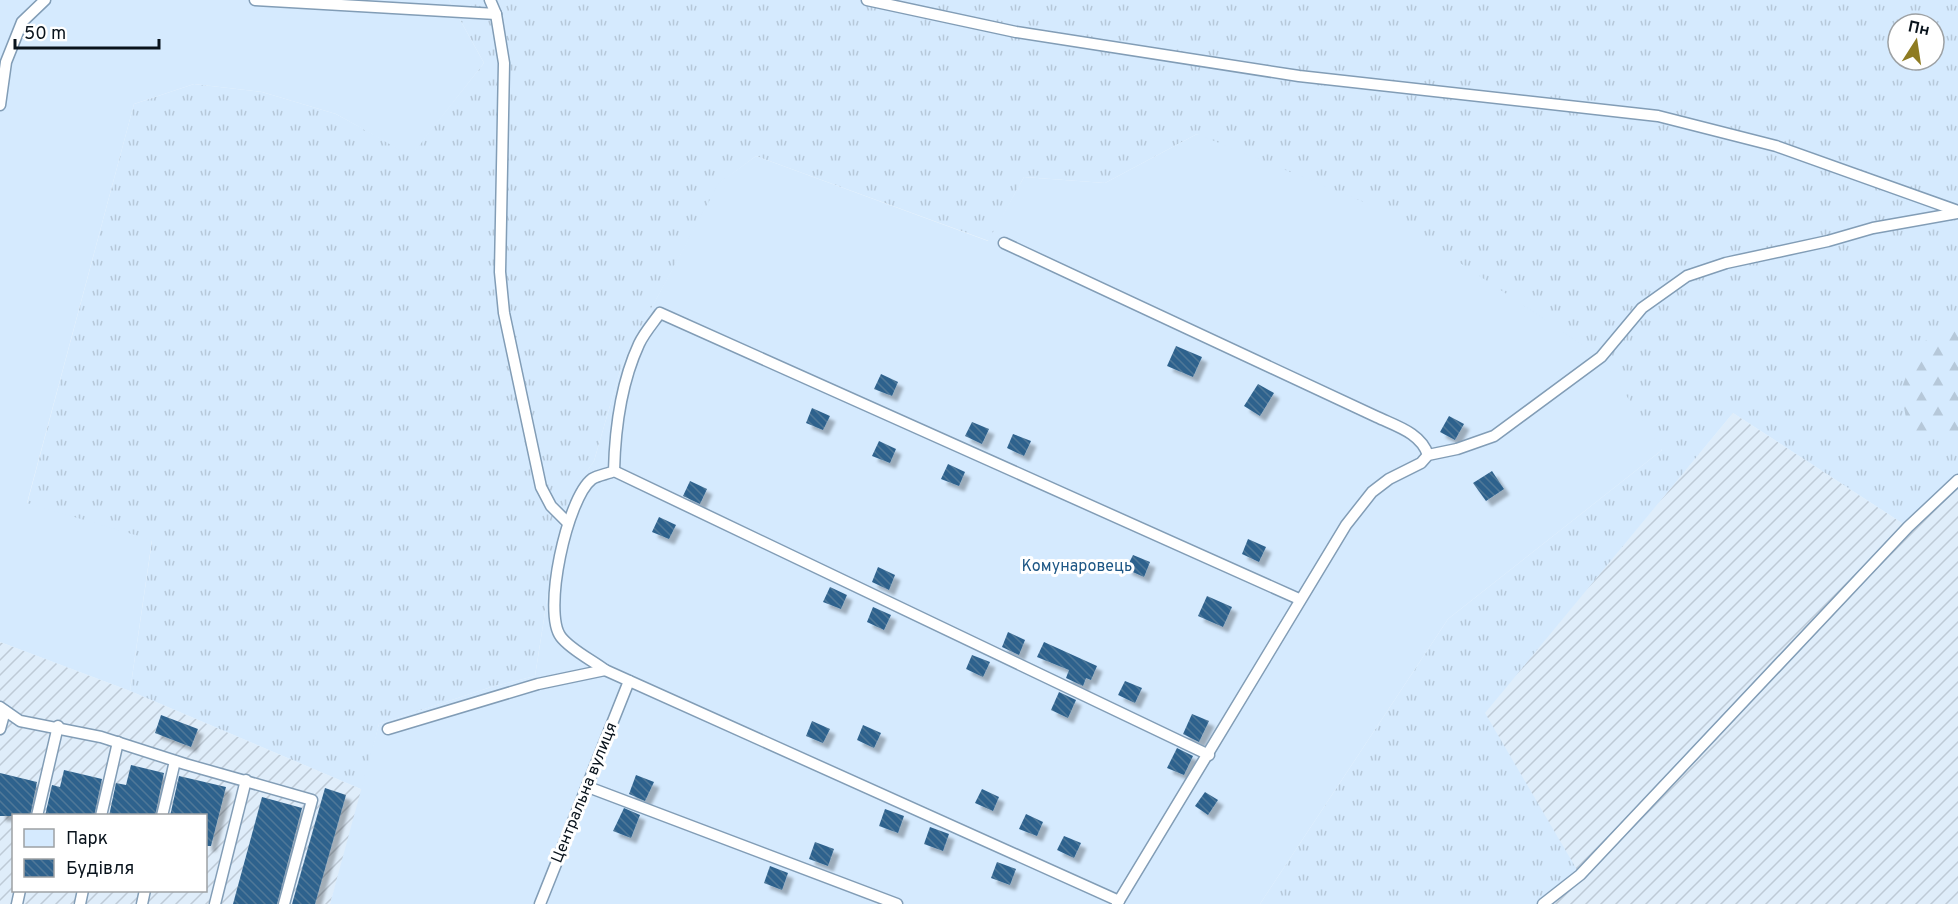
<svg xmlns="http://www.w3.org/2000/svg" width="1958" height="904" font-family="Overpass,sans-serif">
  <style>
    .industrial { fill: url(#industrial-furrows); fill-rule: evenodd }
    .grass { fill: url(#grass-tufts); fill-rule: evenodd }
    .forest { fill: url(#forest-firs) }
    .green { fill: #d5eafe }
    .building { fill: url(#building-back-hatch); filter: url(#shadow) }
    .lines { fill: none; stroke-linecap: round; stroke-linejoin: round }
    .service-casing { stroke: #829db6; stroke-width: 13 }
    .service { stroke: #fff; stroke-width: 10 }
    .labels { text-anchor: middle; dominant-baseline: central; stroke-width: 6; stroke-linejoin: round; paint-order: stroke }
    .park-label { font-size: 16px; fill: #1e5785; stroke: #fff }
    .street-label { font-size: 16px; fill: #09131c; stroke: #fff }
  </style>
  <defs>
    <pattern id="industrial-furrows" width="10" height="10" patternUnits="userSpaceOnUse" patternTransform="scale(1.5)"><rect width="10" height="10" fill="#dfedfa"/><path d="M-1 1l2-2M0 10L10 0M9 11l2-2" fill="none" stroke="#becad6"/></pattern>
    <pattern id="grass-tufts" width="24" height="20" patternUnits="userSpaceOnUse" patternTransform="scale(1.5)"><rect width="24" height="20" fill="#d5eafe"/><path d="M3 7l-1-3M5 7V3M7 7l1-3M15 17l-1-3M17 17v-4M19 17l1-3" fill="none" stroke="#b6c8d9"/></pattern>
    <pattern id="forest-firs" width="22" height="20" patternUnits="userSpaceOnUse" patternTransform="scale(1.5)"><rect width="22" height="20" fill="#d5eafe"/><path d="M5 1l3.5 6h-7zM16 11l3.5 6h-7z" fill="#b6c8d9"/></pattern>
    <pattern id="building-back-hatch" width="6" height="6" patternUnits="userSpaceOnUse" patternTransform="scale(1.5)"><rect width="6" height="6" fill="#2f628d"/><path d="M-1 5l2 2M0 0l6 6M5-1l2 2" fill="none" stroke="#507898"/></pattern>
    <filter id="shadow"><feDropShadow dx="5.5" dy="5.5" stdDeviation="1.5" flood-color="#0004"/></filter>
  </defs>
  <rect width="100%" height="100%" fill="#f0f6fb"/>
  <g class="industrial">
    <polygon points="1733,413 1908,527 1958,480 1958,904 1543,904 1484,713"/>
    <path d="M0,642L130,691L363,790L330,904H0ZM14,816H206V890H14Z"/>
  </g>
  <path class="grass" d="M449,0H1958V480L1908,527L1733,413L1485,713L1580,875L1543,904H1260L1448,619L1662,450L1197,134L1105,183L1024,177L989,241L756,156L720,183L634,340L620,371L594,461L584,476L551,574L535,676L491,687L379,724L363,790L130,691L152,541L27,504L134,104L194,84L262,92L336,114L411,155L484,63ZM1898,24H1934V60H1898Z"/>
  <polygon class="forest" points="1958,322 1958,431 1909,435 1901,390 1918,345"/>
  <g class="green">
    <polygon points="0,0 449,0 484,63 411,156 336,114 262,92 194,84 134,104 27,503 152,540 130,691 0,642"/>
    <polygon points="1197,134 1376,207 1601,357 1662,450 1448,619 1260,904 330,904 379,724 491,687 535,676 551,574 568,499 594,461 620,371 634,340 719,183 756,156 988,241 1024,177 1105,183"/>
  </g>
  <g class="building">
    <polygon points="1176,346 1202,357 1193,377 1167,366"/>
    <polygon points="881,374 898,382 892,396 874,389"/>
    <polygon points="1258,384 1274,393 1260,416 1244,406"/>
    <polygon points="812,408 830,416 823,430 806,423"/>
    <polygon points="1449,416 1464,424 1455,440 1440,432"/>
    <polygon points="972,422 989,429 982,444 965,436"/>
    <polygon points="1013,434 1031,441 1024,456 1007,448"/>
    <polygon points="879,441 896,449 890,463 872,456"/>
    <polygon points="948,464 965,472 959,486 941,479"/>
    <polygon points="1492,471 1504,489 1486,501 1473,483"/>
    <polygon points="690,481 707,489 700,504 683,496"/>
    <polygon points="659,517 676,525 669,539 652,532"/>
    <polygon points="1248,539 1266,547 1259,562 1242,554"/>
    <polygon points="1133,555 1150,562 1144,577 1126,569"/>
    <polygon points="878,567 895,575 889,590 872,582"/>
    <polygon points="830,587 847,595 841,609 823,602"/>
    <polygon points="1207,596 1232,607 1223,627 1198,616"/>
    <polygon points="873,607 891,615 884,630 867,622"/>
    <polygon points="1008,632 1025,640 1019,655 1002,647"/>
    <polygon points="1044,642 1097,666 1091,680 1086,678 1083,686 1066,678 1069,670 1037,657"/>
    <polygon points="972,655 990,662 983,677 966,669"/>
    <polygon points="1125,681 1142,688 1135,703 1118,695"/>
    <polygon points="1059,692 1076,700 1068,718 1051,710"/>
    <polygon points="1192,714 1209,721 1199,742 1183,734"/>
    <polygon points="161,715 198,729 191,747 155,733"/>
    <polygon points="812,721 830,729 823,743 806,736"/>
    <polygon points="863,725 881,733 874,748 857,740"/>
    <polygon points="1177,748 1193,756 1184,775 1167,768"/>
    <polygon points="131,765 164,773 155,816 109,816 116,783 126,785"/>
    <polygon points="64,770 102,779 94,816 45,816 52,785 60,787"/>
    <polygon points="0,773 37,782 30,816 0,816"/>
    <polygon points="636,775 654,782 645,801 629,794"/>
    <polygon points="179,776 226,787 211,846 206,846 206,816 170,816"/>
    <polygon points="325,788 346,795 315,904 292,904"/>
    <polygon points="982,789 999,797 993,811 975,803"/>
    <polygon points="1205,792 1218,800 1208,815 1195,806"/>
    <polygon points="262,797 302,808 277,904 233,904"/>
    <polygon points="624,808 640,815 631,838 613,831"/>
    <polygon points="885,809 904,816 898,833 879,826"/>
    <polygon points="1026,814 1043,822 1037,836 1019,829"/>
    <polygon points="930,827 949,834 943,851 924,844"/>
    <polygon points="1064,836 1081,843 1074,858 1057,850"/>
    <polygon points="815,842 834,849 828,866 809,859"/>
    <polygon points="997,862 1016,869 1010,885 991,878"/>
    <polygon points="770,866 788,873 782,890 764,883"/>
  </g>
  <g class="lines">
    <defs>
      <g id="service">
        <polyline points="255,0 496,14"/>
        <polyline points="490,0 496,14 504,63 500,272 504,313 541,487 551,506 568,523"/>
        <polyline points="867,0 1016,32 1299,76 1658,116 1776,146 1958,211"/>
        <polyline points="0,105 6,62 22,22 45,0"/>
        <path d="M1004,243L1377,417C1396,426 1421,433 1428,455"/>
        <polyline points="614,471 1209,755"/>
        <polyline points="0,707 20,721 101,737 185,764 312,800 284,904"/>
        <polyline points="0,729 5,711"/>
        <polyline points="388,729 538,684 605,670"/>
        <polyline points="588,787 897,904"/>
        <polyline points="37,816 58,726"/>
        <polyline points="101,816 118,742"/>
        <polyline points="162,816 175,761"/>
        <path d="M1119,901L605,670C592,660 571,650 561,637C542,613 567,498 592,479C598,475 608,474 614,471C615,429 621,383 639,344C644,333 653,323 660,313L1299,599"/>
        <polyline points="17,904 20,890"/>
        <polyline points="80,904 83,890"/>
        <polyline points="142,904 145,890"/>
        <polyline points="215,904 246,780"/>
        <polyline points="540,904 629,681"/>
        <polyline points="1117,904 1346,525 1372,492 1389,479 1421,463 1428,455 1457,449 1494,436 1601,357 1642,308 1687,276 1726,263 1828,241 1873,228 1958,213"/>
        <polyline points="1543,904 1580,875 1908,527 1958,480"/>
      </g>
    </defs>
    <use href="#service" class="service-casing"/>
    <use href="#service" class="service"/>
  </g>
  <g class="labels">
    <g class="park-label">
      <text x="1077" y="567">Комунаровець</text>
    </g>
    <g class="street-label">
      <text transform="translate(585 793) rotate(-68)">Центральна вулиця</text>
    </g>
  </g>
  <rect x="12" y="814" width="195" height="78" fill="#ffffff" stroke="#9da1a4" stroke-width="1.5"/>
  <rect x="24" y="829" width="30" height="18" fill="#d5eafe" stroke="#9da1a4" stroke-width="1.5"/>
  <text x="66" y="844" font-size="18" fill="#09131c">Парк</text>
  <rect x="24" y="859" width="30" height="18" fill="url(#building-back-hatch)" stroke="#9da1a4" stroke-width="1.5"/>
  <text x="66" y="874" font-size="18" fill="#09131c">Будівля</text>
  <g transform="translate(1916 42) rotate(12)"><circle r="28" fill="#ffffff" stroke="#9da1a4" stroke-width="1.5"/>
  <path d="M0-4.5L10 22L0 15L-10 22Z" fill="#8f7c22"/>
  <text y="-9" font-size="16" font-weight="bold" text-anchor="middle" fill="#09131c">Пн</text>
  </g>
  <path d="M15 39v9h144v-9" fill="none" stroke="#09131c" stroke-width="3"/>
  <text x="24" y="39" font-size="18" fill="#09131c" stroke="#ffffff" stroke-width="4.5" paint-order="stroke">50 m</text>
</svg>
